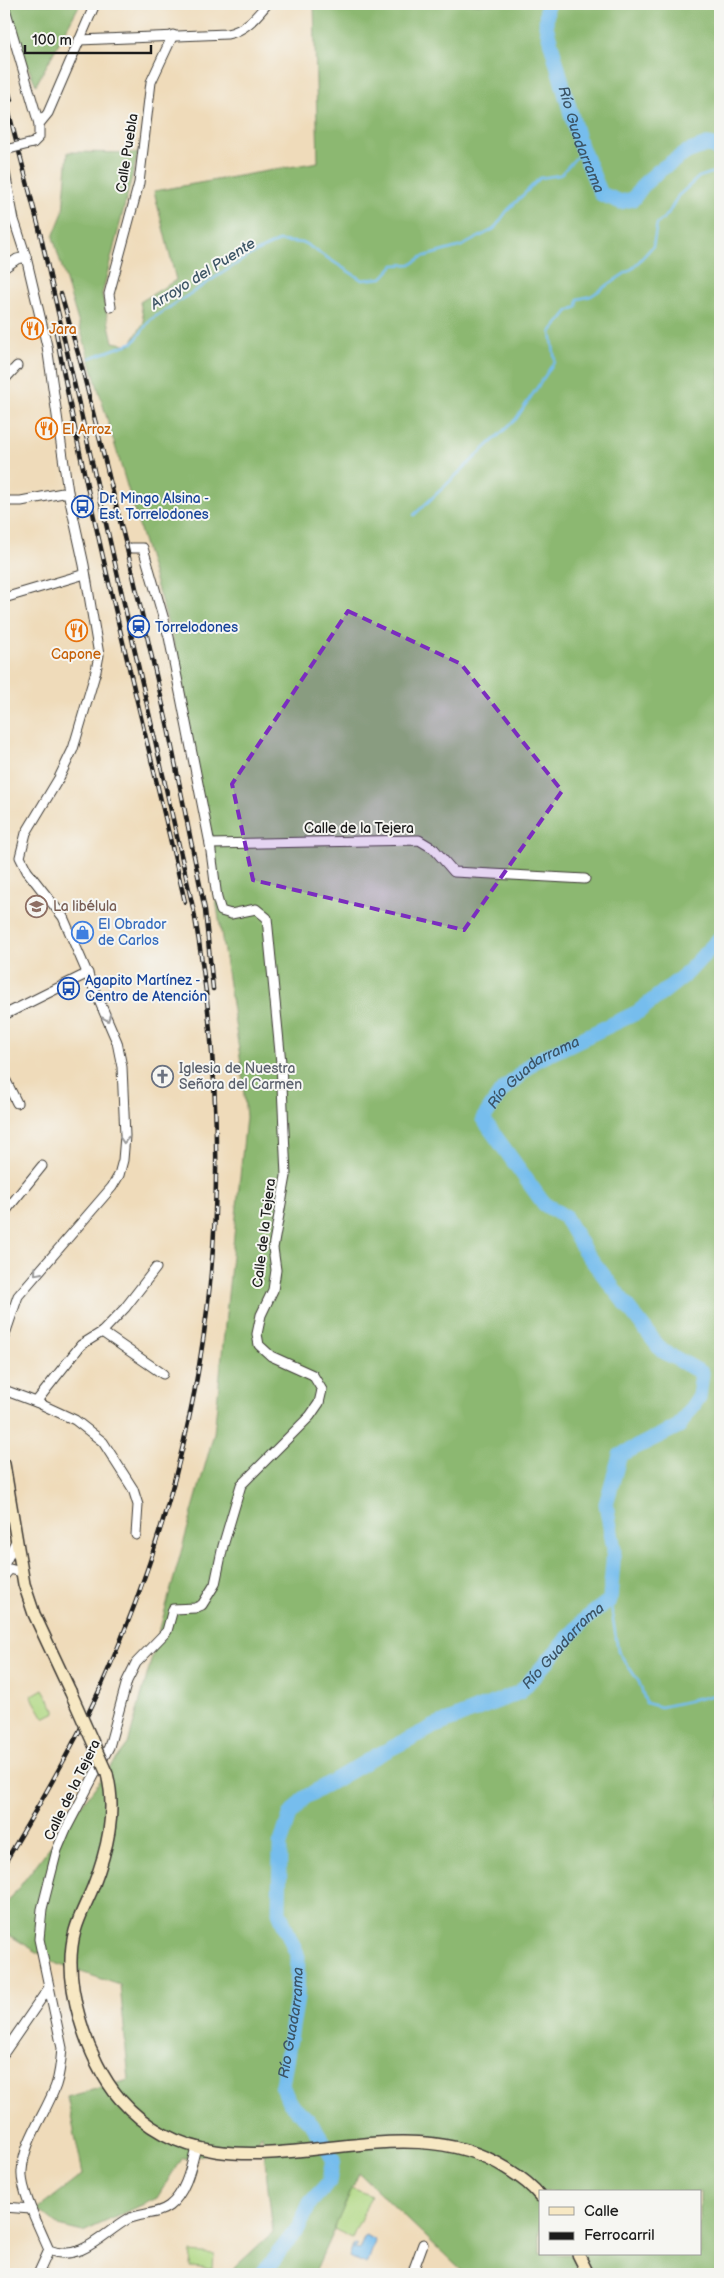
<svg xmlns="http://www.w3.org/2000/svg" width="724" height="2278" font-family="'Balsamiq Sans',sans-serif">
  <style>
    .green { fill: #b0d883; stroke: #667a50 }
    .forest { fill: #8cb871; stroke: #546a46; fill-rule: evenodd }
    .water { fill: #76bded; stroke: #496c84 }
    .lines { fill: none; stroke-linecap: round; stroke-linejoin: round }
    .stream { stroke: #76bded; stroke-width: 2.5 }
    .river { stroke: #76bded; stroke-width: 15 }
    .minor-casing { stroke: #3c3934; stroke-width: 11 }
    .secondary-casing { stroke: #3c3934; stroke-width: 14 }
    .minor { stroke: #fff; stroke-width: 9 }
    .secondary { stroke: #f7e8c3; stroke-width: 11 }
    .rail-casing { stroke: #1c1c1c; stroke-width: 4.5 }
    .rail { stroke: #f6f6f2; stroke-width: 2.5; stroke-dasharray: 8; stroke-linecap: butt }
    .minor-bridge-casing { stroke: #3c3934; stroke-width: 11; stroke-linecap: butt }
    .secondary-bridge-casing { stroke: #3c3934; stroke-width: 14; stroke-linecap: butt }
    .minor-bridge { stroke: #fff; stroke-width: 9 }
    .secondary-bridge { stroke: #f7e8c3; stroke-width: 11 }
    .oneway { stroke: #999 }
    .marked { fill: #7b2cbf; fill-opacity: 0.2; stroke: #7b2cbf; stroke-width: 4; stroke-dasharray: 10 6; stroke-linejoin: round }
    .labels { text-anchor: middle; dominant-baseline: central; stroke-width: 4; stroke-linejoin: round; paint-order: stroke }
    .street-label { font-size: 14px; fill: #1c1c1c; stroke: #f6f6f2 }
    .food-label { font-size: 14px; fill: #c56008; stroke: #f6f6f2; text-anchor: start }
    .transit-label { font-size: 14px; fill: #164399; stroke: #f6f6f2; text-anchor: start }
    .education-label { font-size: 14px; fill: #785e54; stroke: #f6f6f2; text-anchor: start }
    .shop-label { font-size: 14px; fill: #366cbe; stroke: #f6f6f2; text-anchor: start }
    .worship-label { font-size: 14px; fill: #5b616d; stroke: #f6f6f2; text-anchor: start }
    .water-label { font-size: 15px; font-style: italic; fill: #3c5465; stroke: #f6f6f2 }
  </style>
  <rect width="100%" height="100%" fill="#f6f6f2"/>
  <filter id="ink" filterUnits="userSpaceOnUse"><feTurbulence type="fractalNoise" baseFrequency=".02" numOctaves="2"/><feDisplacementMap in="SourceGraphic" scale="10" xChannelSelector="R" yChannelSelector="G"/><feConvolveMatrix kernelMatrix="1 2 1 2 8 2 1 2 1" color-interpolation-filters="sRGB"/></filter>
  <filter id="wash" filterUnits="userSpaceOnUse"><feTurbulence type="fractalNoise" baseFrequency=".0096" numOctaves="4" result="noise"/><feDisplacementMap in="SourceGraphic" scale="20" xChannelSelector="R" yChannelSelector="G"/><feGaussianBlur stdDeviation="1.12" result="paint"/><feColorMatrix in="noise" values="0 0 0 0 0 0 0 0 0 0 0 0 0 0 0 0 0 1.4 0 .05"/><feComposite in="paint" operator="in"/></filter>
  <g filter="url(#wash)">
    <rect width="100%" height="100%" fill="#efdbba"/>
    <g class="green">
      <polygon points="43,1689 56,1712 44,1718 31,1696"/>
      <polygon points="352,2188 371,2196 352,2238 334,2229"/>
      <polygon points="191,2252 214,2254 213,2269 190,2267"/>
    </g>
    <g class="forest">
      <polygon points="4,4 80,4 36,85 4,14"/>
      <path d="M314,4H720V2274H465L359,2173L314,2274H231L235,2267L273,2232L262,2134L255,2146L181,2159L157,2198L83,2232L58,2226L38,2209L83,2174L67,2097L129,2080L120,1985L57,1964L4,1932V1907L128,1744L214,1433L246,1117L241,1063L180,664L53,237L63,212L68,152L138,153L102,294L113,342L130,345L144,322L140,302L176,280L154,191L318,162ZM540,2192H700V2254H540Z"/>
    </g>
    <polygon class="water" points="365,2235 374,2239 375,2242 367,2264 349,2257 353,2244 357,2246 353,2249 359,2250"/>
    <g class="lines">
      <g class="stream">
        <polyline points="90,358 134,342 150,320 250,255 279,241 304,243 362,280 382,278 394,265 412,264 422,257 462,246 494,229 507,211 540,178 560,175 582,151"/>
        <polyline points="414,515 516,419 555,361 551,332 568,311 577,307 578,299 591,296 633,268 653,246 657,224 668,214 678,196 699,177 720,170"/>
        <polyline points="610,1600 618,1651 639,1682 646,1703 661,1707 720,1694"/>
      </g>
      <g class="river">
        <path id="s1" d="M547,4L546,26L579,142L601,194L621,202L633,199L644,184L660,170L687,152L709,144L720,152"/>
        <path id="s2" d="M262,2274L299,2227L310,2203L329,2182L333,2159L312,2124L289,2102L282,2085L297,1998L298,1957L279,1912L280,1845L290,1815L304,1798L374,1757L433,1727L520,1692L584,1620L610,1600L614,1549L606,1504L620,1455L679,1426L699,1397L702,1373L661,1350L584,1250L565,1217L544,1204L483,1119L501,1092L535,1061L638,1012L686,974L720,938"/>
      </g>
    </g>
  </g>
  <g filter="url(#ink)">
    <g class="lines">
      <defs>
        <g id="minor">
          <polyline points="4,5 39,124 39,137 33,143"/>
          <path d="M79,40L227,34C245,31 256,17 267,4"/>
          <polyline points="39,124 48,113 95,4"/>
          <polyline points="4,167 14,220 26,257 47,346 68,492 84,565 99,655 96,671 73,749 59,778 26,833 20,857 27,871 63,917 117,1042 122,1067 125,1136 123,1160 119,1175 112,1187 18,1296 4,1337"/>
          <polyline points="4,268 17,259 26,257"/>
          <polyline points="111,307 109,294 139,183 151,82 173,35"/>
          <polyline points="4,380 17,366"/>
          <polyline points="4,501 21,501 68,492"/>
          <path d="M132,548H143L169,637L210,844L217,898L221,911L231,914L256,909L267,918L281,1063L286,1176L273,1248L276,1270L273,1290L261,1315L257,1334L259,1345L271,1356L313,1375L322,1390L319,1403L310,1416L241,1485L223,1546L215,1584L202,1605L195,1608L173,1609L167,1631L136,1663L127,1681L109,1747L65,1831L57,1850L42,1909L39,1939L62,2048C61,2061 60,2073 56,2085C46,2114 24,2139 22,2171C20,2190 41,2231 49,2250C81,2263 103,2233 128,2219C141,2213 157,2215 169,2206C186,2193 191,2167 196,2147"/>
          <polyline points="4,598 85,574"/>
          <polyline points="210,844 419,840 434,849 454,872 585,879"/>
          <polyline points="4,1015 88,973"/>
          <polyline points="4,1077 17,1103"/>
          <polyline points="4,1213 42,1166"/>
          <polyline points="102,1332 163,1374"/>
          <polyline points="4,1390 36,1402 75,1420 103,1442 133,1489 138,1505 136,1535"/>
          <polyline points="36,1402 81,1345 102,1332 125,1308 156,1268"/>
          <polyline points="4,1565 17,1539"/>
          <polyline points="4,1576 10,1569 21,1572"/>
          <polyline points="4,2053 48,1989"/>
          <polyline points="4,2207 31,2209"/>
          <polyline points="38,2274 49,2250"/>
          <polyline points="412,2274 423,2244"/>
        </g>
        <g id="secondary">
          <polyline points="4,1464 24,1584 34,1614 70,1691"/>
          <path d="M107,1774C117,1812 107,1851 93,1887C87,1902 79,1916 75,1931C61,1981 87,2061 120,2099C225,2219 385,2092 506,2168C519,2176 531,2184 540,2196"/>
          <polyline points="578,2254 588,2274"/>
        </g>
      </defs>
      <use href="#minor" class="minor-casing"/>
      <use href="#secondary" class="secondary-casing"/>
      <use href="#minor" class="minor"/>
      <use href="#secondary" class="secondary"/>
      <defs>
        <g id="rail">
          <polyline points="4,76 11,100"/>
          <path d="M4,94L39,228L194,912C242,1183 213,1437 100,1689C72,1749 38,1807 4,1864"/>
          <polyline points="61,294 81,364 127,549 167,723 205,910 213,989"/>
          <path d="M56,332C91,524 141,712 185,902"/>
        </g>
      </defs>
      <use href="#rail" class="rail-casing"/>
      <use href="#rail" class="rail"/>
      <defs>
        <polyline id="minor-bridge" points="5,150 33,143"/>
        <polyline id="secondary-bridge" points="70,1691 107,1774"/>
      </defs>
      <use href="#minor-bridge" class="minor-bridge-casing"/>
      <use href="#secondary-bridge" class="secondary-bridge-casing"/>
      <use href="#minor-bridge" class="minor-bridge"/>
      <use href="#secondary-bridge" class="secondary-bridge"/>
    </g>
    <defs><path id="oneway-chevron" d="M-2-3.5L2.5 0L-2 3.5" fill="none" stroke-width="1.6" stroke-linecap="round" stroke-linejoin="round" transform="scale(1.25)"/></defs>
    <g class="oneway">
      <use href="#oneway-chevron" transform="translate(107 1018) rotate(68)"/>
      <use href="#oneway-chevron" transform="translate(124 1140) rotate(93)"/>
      <use href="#oneway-chevron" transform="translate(37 1272) rotate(131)"/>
    </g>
  </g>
  <path class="marked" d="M348,611L461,664L562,791L464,930L253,880L232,784Z"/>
  <defs>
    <symbol id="restaurant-ring" viewBox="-11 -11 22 22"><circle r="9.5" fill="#f6f6f2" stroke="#e8710a" stroke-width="1.5"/><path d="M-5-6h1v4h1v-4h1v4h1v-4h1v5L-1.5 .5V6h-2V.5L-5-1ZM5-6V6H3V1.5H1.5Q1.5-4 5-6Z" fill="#e8710a"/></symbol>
    <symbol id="bus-ring" viewBox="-11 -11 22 22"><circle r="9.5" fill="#f6f6f2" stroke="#1a4fb4" stroke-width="1.5"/><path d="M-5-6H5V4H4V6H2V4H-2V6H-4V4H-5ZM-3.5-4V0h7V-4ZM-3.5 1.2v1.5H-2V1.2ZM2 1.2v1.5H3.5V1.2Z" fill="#1a4fb4"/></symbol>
    <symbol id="station-ring" viewBox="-11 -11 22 22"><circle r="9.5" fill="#f6f6f2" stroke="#1a4fb4" stroke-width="1.5"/><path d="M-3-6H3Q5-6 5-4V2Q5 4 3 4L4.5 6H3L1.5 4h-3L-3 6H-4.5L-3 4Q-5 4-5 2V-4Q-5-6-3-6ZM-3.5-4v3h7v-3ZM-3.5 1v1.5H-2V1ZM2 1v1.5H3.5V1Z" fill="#1a4fb4"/></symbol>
    <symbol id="school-ring" viewBox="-11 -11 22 22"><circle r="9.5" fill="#f6f6f2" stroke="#8d6e63" stroke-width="1.5"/><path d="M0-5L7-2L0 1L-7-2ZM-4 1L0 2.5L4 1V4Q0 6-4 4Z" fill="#8d6e63"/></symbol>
    <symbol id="shop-ring" viewBox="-11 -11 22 22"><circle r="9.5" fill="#f6f6f2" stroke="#3f7fe0" stroke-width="1.5"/><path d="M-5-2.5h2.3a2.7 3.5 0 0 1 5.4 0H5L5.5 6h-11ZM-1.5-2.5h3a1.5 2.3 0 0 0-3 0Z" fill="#3f7fe0"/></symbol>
    <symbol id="church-ring" viewBox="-11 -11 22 22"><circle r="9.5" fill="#f6f6f2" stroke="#6b7280" stroke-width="1.5"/><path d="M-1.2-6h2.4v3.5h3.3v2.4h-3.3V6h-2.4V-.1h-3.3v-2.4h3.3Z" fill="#6b7280"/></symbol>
  </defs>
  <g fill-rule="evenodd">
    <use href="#restaurant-ring" x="20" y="316" width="25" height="25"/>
    <use href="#restaurant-ring" x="34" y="416" width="25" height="25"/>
    <use href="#bus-ring" x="70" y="494" width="25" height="25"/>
    <use href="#station-ring" x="126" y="614" width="25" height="25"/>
    <use href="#restaurant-ring" x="64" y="618" width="25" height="25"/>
    <use href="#school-ring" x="24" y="894" width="25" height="25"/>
    <use href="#shop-ring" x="70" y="920" width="25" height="25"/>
    <use href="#bus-ring" x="56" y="976" width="25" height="25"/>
    <use href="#church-ring" x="150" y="1064" width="25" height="25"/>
  </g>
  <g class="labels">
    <g class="street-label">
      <text transform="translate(127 153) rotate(-81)">Calle Puebla</text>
      <text x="359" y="828">Calle de la Tejera</text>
      <text transform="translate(264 1233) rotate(-83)">Calle de la Tejera</text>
      <text transform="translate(72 1790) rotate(-64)">Calle de la Tejera</text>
    </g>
    <g class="food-label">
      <text x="49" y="329">Jara</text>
      <text x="62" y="429">El Arroz</text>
      <text x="76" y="654" text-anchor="middle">Capone</text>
    </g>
    <g class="transit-label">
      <text x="99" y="498">Dr. Mingo Alsina -<tspan x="99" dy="16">Est. Torrelodones</tspan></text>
      <text x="155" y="627">Torrelodones</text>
      <text x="85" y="980">Agapito Martínez -<tspan x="85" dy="16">Centro de Atención</tspan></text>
    </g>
    <g class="education-label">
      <text x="53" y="906">La libélula</text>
    </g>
    <g class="shop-label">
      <text x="98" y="924">El Obrador<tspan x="98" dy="16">de Carlos</tspan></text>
    </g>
    <g class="worship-label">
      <text x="179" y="1068">Iglesia de Nuestra<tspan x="179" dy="16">Señora del Carmen</tspan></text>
    </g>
    <g class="water-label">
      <text stroke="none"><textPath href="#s1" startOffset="141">Río Guadarrama</textPath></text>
      <text transform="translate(203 274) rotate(-32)">Arroyo del Puente</text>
      <text stroke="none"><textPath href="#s2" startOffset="1582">Río Guadarrama</textPath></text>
      <text stroke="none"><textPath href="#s2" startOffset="832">Río Guadarrama</textPath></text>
      <text stroke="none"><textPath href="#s2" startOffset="292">Río Guadarrama</textPath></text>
    </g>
  </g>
  <rect width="724" height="2278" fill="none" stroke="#f6f6f2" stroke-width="20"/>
  <rect x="539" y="2190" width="162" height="65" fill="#f6f6f2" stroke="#9f9f9c"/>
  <rect x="549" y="2207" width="25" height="8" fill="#f7e8c3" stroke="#9f9f9c"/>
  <text x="584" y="2216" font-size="15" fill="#1c1c1c">Calle</text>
  <rect x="549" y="2232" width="25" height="8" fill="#1c1c1c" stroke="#9f9f9c"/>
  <text x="584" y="2240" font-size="15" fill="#1c1c1c">Ferrocarril</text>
  <path d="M25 45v8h126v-8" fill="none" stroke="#1c1c1c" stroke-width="2.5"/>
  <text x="32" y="45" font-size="15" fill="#1c1c1c" stroke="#f6f6f2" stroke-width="4" paint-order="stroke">100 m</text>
</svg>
